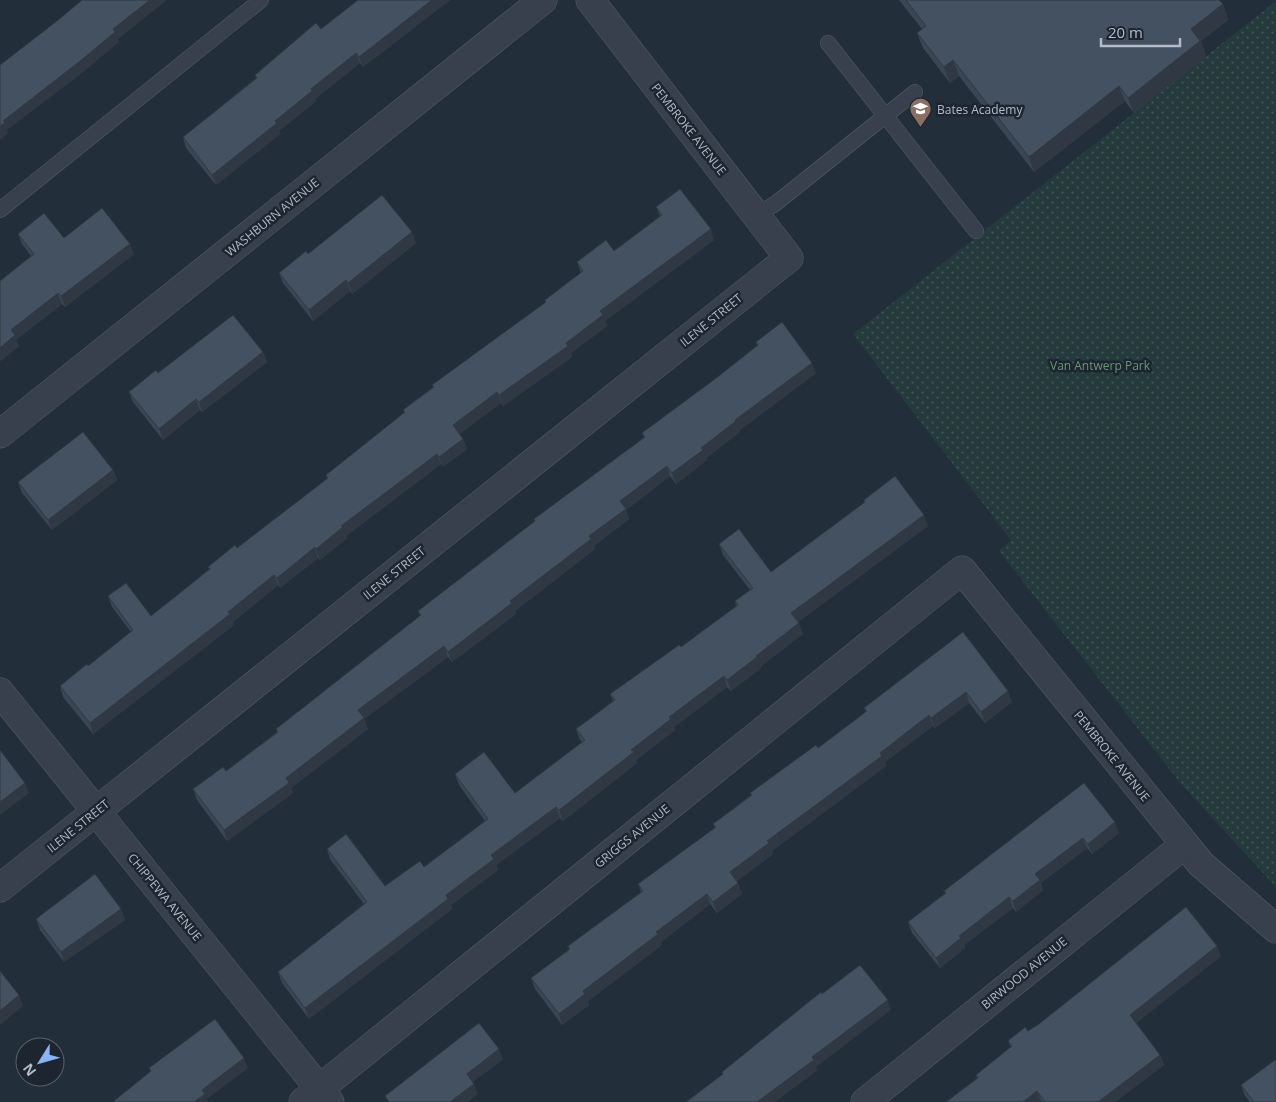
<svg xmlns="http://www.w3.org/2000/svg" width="1276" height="1102" font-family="'Open Sans',sans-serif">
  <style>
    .park { fill: url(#park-dots) }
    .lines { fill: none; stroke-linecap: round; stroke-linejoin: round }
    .service-casing { stroke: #555e69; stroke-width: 16 }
    .minor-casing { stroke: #555e69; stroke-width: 29 }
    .service { stroke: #37404c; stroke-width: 15 }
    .minor { stroke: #37404c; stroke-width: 28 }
    .wall { fill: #3a4653 }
    .shaded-wall { fill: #303943 }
    .building { fill: #445160; stroke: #303943 }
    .labels { text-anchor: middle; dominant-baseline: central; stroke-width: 5; stroke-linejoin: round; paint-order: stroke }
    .poi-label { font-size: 12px; fill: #b2bbc7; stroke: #1c2530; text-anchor: start }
    .street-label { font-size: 12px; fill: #b2bbc7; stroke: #1c2530 }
    .park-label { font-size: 12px; fill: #699873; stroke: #1c2530 }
  </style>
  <defs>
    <pattern id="park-dots" width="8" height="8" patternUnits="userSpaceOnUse" patternTransform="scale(1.25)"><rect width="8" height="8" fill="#253a3c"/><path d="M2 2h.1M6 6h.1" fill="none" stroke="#425557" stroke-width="1.8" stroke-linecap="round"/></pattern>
  </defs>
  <rect width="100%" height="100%" fill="#232e3b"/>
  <polygon class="park" points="1276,1 1276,887 1181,784 999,551 1011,540 853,334"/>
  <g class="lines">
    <defs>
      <g id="service">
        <polyline points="828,43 976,231"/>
        <polyline points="0,210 261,0"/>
        <polyline points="756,215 775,204 915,92"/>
      </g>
      <g id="minor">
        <polyline points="0,434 543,0"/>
        <polyline points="0,692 330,1102"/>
        <polyline points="0,888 789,258 590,0"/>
        <polyline points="303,1102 962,570 1201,864 1276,929"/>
        <polyline points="865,1102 1184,845"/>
      </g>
    </defs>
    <use href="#service" class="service-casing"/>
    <use href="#minor" class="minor-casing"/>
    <use href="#service" class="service"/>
    <use href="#minor" class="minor"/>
  </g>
  <g class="wall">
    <polygon points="358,0 450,0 363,67 360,63 315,99 316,101 279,131 280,134 216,185 186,148 183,137 256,78 255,75 321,29"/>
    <polygon points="899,0 1219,0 1223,4 1228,20 1201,41 1206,57 1134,113 1125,101 1034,172 959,76 950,83 923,48 917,33 922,29"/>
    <polygon points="656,207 714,240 605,321 607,326 571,353 572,357 503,406 501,403 459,434 463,439 467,449 443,467 441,464 346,536 347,538 320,560 318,558 280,588 278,585 233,622 234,625 93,734 63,697 60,686 88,666 131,632 112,607 108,596 151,616 209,570 208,567 237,548 327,479 326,475 405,413 403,410 433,387 432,385 546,302 545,300 581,273 577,262 614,251 660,216"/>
    <polygon points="18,234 64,238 134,254 65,307 62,304 16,340 19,346 0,361 0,281 31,256 22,244"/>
    <polygon points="416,243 352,294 350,291 313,321 283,283 279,273 308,254"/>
    <polygon points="756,342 816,373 740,430 740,432 706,458 707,460 676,484 670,476 626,510 629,519 594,546 595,549 515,611 516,614 452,662 448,657 364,719 368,729 291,788 293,793 227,841 197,800 193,789 226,771 277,732 276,729 420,616 418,611 534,522 534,519 644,438 642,433 719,376 757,346"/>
    <polygon points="263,352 267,362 202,412 200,410 163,440 133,402 129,392 158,373"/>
    <polygon points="113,470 117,480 52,530 22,493 18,482"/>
    <polygon points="864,500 928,526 798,622 803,634 761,666 761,668 731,691 727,687 674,727 675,730 636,760 637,763 563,821 560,818 496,865 498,870 451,905 452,909 309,1019 282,983 278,972 364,904 330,859 327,849 385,886 424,867 485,821 459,785 455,774 515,793 582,742 580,740 576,729 613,701 610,694 681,647 736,606 735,601 750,590 723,555 719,544 771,572 865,502"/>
    <polygon points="963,632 1012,702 985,723 969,703 935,728 933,726 885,762 886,766 772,851 773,854 737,881 742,894 717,913 710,904 661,942 662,945 588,1001 589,1005 562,1025 535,989 531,978 569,950 568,946 641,892 638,884 715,828 713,824 751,795 750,793 818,748 866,712 864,708"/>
    <polygon points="1084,783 1119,833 1092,854 1087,848 1041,883 1043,890 1016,912 1013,908 964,945 965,948 940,968 912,933 908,922 945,893 944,891"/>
    <polygon points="121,909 125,920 64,962 40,930 36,919"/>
    <polygon points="1221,956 1136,1023 1160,1055 1164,1065 1115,1102 1042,1102 1041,1101 1039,1102 946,1102 977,1078 976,1075 1011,1048 1008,1041 1028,1031"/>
    <polygon points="1241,1085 1276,1102 1250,1102 1245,1096"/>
  </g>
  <g class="shaded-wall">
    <polygon points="150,0 167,0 118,39 119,42 82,73 7,130 8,133 0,140 0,126 3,121 113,29"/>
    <polygon points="432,0 450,0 363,67 359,57"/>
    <polygon points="1223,4 1228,20 1201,41 1206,57 1134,113 1128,98 1191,29"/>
    <polygon points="356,53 360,63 315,99 316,101 279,131 280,134 216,185 212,175 311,89"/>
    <polygon points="953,60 959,76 950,83 944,67"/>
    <polygon points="1119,86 1125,101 1034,172 1029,157"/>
    <polygon points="711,229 714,240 605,321 607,326 571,353 572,357 503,406 499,395 600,311"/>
    <polygon points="412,232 416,243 352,294 348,283"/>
    <polygon points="130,244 134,254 65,307 61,296"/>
    <polygon points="346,280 350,291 313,321 309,310"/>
    <polygon points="58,293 62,304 16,340 19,346 0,361 0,348 11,330"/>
    <polygon points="263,352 267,362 202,412 199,402"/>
    <polygon points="812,363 816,373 740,430 740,432 706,458 707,460 676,484 672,473 701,448 735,420"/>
    <polygon points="497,392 501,403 457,436 453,425"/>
    <polygon points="196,399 200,410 163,440 159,429"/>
    <polygon points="463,439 467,449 443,467 439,457"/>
    <polygon points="437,454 441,464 346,536 347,538 320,560 316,549 341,526"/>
    <polygon points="667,466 670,476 626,510 629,519 594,546 595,549 515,611 516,614 452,662 448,652 589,536 620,501"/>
    <polygon points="113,470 117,480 52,530 48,520"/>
    <polygon points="924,515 928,526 795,624 791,613"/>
    <polygon points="315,547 318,558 280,588 277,578"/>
    <polygon points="274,575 278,585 233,622 234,625 93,734 90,723"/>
    <polygon points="799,623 803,634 761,666 761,668 731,691 727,680 756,656"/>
    <polygon points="444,646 448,657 364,719 368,729 291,788 293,793 227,841 224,830 286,778 358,710"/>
    <polygon points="724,676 727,687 674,727 675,730 636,760 637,763 563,821 559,810 669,717"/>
    <polygon points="1008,691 1012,702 985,723 981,712"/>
    <polygon points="966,692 969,703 935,728 931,718"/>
    <polygon points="929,715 933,726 885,762 886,766 772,851 773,854 734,883 730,872 767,841 880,753"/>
    <polygon points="25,783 29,793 0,815 0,802"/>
    <polygon points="556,807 560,818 496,865 498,870 451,905 452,909 309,1019 305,1008 446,895 491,855"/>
    <polygon points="1115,822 1119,833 1092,854 1088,844"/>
    <polygon points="1083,838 1087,848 1041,883 1043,890 1016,912 1013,901 1035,874"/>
    <polygon points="738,883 742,894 717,913 713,902"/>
    <polygon points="707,894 710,904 661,942 662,945 588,1001 589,1005 562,1025 559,1014 583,991 656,932"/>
    <polygon points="1009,897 1013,908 964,945 965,948 940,968 936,958 959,936"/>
    <polygon points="121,909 125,920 64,962 61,952"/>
    <polygon points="1217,946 1221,956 1134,1025 1130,1015"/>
    <polygon points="19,995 23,1006 0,1025 0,1011"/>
    <polygon points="888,1000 891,1010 816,1067 818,1070 775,1102 757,1102 812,1057"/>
    <polygon points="499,1049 503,1060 470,1084 467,1074"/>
    <polygon points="1160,1055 1164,1065 1115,1102 1098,1102"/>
    <polygon points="244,1058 248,1068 207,1099 208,1102 194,1102 202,1090"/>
    <polygon points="474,1084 478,1094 468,1102 450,1102"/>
    <polygon points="1037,1091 1041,1101 1039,1102 1023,1102"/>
  </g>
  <g class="building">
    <polygon points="82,0 150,0 113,29 115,32 79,62 3,121 5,123 0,126 0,65 57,21"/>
    <polygon points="358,0 432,0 359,57 356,53 311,89 312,91 275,121 277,123 212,175 183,137 257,78 255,75 316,23 321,29"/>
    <polygon points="906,0 1219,0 1223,4 1191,29 1200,41 1128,98 1119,86 1029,157 953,60 944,67 917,33 926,26"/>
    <polygon points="680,189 711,229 600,311 603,315 566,343 568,346 499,395 497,392 453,425 463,439 439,457 437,454 341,526 343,527 316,549 315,547 277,578 274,575 228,612 230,614 90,723 60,686 87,664 88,666 133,630 108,596 126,583 151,616 210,569 208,567 235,545 237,548 328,478 326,475 405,412 403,410 434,387 432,385 546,302 545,300 583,271 577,262 606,240 614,251 662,215 656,207"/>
    <polygon points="382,195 412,232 348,283 346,280 309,310 279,273 306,251 308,254"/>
    <polygon points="102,208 130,244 61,296 58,293 11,330 15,335 0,348 0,281 34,254 18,234 44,213 64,238"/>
    <polygon points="233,315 263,352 199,402 196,399 159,429 129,392 156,370 158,373"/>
    <polygon points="782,322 812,363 735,420 736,421 701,448 703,450 672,473 667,466 620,501 626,509 589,536 591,539 510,601 512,603 448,652 444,646 358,710 364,718 286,778 289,783 224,830 193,789 223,767 226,771 278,732 276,729 421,615 418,611 535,521 534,519 645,437 642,433 719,376 758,345 756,342"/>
    <polygon points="83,432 113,470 48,520 18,482"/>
    <polygon points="895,476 924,515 791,613 799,623 756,656 757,657 727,680 724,676 669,717 671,719 631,750 634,752 559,810 556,807 491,855 494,859 446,895 448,899 305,1008 278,972 367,902 327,849 346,834 385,886 420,861 424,867 488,819 455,774 484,752 515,793 585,740 576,729 615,700 610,694 679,645 681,647 738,605 735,601 753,588 719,544 739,529 771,572 865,502 864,500"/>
    <polygon points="963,632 1008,691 981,712 966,692 931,718 929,715 880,753 882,756 767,841 769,843 730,872 738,883 713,902 707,894 656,932 658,934 583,991 585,994 559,1014 531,978 570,949 568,946 643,891 638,884 716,827 713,824 752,795 750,793 816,745 818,748 867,711 864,708"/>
    <polygon points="0,750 25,783 0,802"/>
    <polygon points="1084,783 1115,822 1088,844 1083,838 1035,874 1040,880 1013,901 1009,897 959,936 961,938 936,958 908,922 946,893 944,891"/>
    <polygon points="95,874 121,909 61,952 36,919"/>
    <polygon points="1186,907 1217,946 1130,1015 1160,1055 1098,1102 1045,1102 1037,1091 1023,1102 946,1102 978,1078 976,1075 1012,1046 1008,1041 1025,1027 1028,1031 1039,1024"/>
    <polygon points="860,965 888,1000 812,1057 814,1060 757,1102 686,1102 723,1074 722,1072 821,992 822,994"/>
    <polygon points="0,971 19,995 0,1011"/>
    <polygon points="215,1019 244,1058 202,1090 205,1094 194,1102 115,1102 114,1101 151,1071 149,1068"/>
    <polygon points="479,1023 499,1049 467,1074 474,1084 450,1102 389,1102 385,1096"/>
    <polygon points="1275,1060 1276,1061 1276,1102 1254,1102 1241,1085"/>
  </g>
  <defs>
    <symbol id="school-pin" viewBox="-11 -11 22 30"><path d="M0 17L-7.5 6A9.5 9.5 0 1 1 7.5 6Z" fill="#8d6e63" stroke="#1c2530"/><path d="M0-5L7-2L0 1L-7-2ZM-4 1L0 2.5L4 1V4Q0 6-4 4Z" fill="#fff"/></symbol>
  </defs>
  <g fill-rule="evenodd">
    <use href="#school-pin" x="908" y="96" width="25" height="34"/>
  </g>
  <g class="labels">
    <g class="poi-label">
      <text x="937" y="109">Bates Academy</text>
    </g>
    <g class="street-label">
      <text transform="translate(689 129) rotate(52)">PEMBROKE AVENUE</text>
      <text transform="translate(272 217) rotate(-39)">WASHBURN AVENUE</text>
      <text transform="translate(711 320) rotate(-39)">ILENE STREET</text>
      <text transform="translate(394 573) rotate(-39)">ILENE STREET</text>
      <text transform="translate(1112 756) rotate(51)">PEMBROKE AVENUE</text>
      <text transform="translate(78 826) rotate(-39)">ILENE STREET</text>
      <text transform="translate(632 836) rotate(-39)">GRIGGS AVENUE</text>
      <text transform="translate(165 897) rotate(51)">CHIPPEWA AVENUE</text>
      <text transform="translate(1024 973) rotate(-39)">BIRWOOD AVENUE</text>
    </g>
    <g class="park-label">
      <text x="1100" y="365">Van Antwerp Park</text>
    </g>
  </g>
  <g transform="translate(40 1062) rotate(233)"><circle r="24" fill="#1c2530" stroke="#58616c"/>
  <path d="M0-4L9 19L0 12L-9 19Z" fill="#88b4f6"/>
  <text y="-8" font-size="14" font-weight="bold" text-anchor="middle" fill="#b2bbc7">N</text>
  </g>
  <path d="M1101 38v8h79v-8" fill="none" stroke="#b2bbc7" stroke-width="2.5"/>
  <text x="1108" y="38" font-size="15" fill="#b2bbc7" stroke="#1c2530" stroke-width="4" paint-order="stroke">20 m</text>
</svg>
